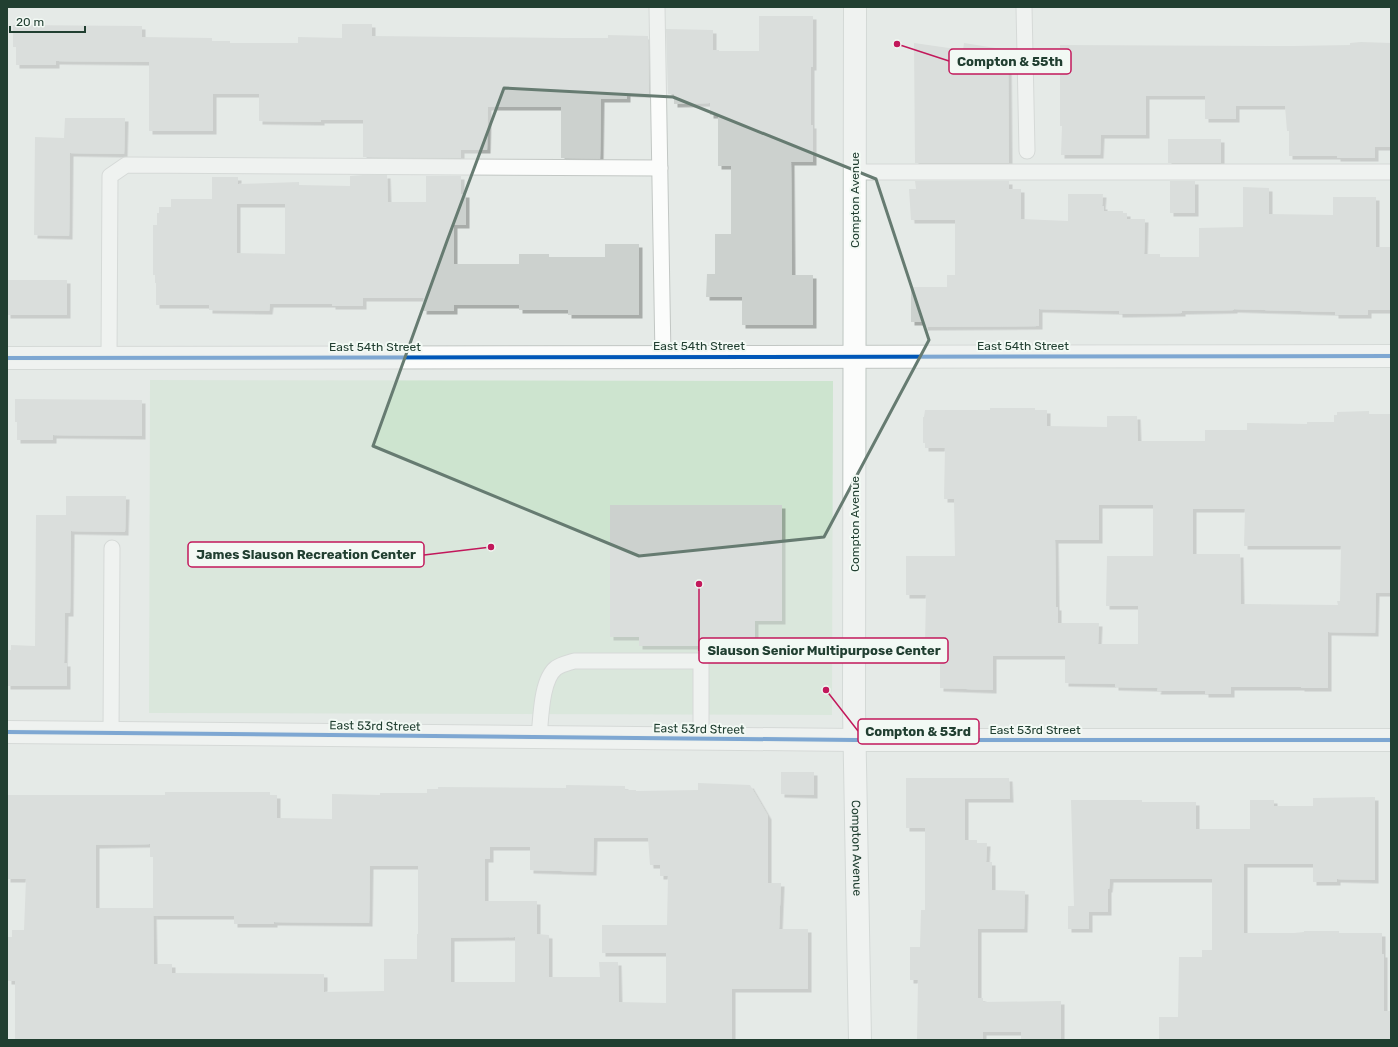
<svg xmlns="http://www.w3.org/2000/svg" width="1398" height="1047" font-family="Rubik,sans-serif">
  <style>
    .green { fill: #cde4cf }
    .building { fill: #ccd1ce; fill-rule: evenodd; filter: url(#shadow) }
    .lines { fill: none; stroke-linecap: round; stroke-linejoin: round }
    .lane-casing { stroke: #c2c7c4; stroke-width: 17 }
    .street-casing { stroke: #c2c7c4; stroke-width: 24 }
    .secondary-casing { stroke: #bec6c2; stroke-width: 24 }
    .lane { stroke: #fbfcfb; stroke-width: 15 }
    .street { stroke: #fbfcfb; stroke-width: 22 }
    .secondary { stroke: #fbfcfb; stroke-width: 22 }
    .cycleway-casing { stroke: #f2f9f4; stroke-width: 6 }
    .cycleway { stroke: #0057b8; stroke-width: 4 }
    .marked { fill: none; stroke: #667b71; stroke-width: 3; stroke-linejoin: round }
    .labels { text-anchor: middle; dominant-baseline: central; stroke-width: 4; stroke-linejoin: round; paint-order: stroke }
    .street-label { font-size: 12px; fill: #213f31; stroke: #f2f9f4 }
    .leader { fill: none; stroke: #c2185b; stroke-width: 1.5 }
    .callout-dot { fill: #c2185b; stroke: #f2f9f4; stroke-width: 1.5 }
    .callout { fill: #f2f9f4; stroke: #c2185b; stroke-width: 1.5 }
    .callout-label { font-size: 13px; text-anchor: middle; font-weight: bold; fill: #213f31 }
  </style>
  <defs>
    <filter id="shadow"><feDropShadow dx="3.5" dy="3.5" stdDeviation="0" flood-color="#0004"/></filter>
  </defs>
  <rect width="100%" height="100%" fill="#e5eae7"/>
  <polygon class="green" points="150,380 833,381 832,715 149,713"/>
  <g class="building">
    <polygon points="759,16 813,16 813,67 811,67 811,125 813,125 813,162 791,162 792,275 813,275 813,325 742,325 742,297 706,297 707,274 715,274 715,234 731,234 731,166 718,166 718,115 710,115 710,103 674,104 674,94 668,94 666,29 713,30 713,50 719,50 719,51 759,51"/>
    <polygon points="342,24 372,24 372,36 564,38 608,38 608,35 648,36 649,94 627,93 627,99 601,99 600,159 561,158 561,107 488,107 487,150 461,150 461,158 363,157 363,120 321,120 321,122 259,121 259,94 213,94 213,131 149,131 149,62 56,61 56,65 16,65 16,47 13,47 13,25 142,26 142,37 212,38 212,41 230,41 230,43 298,43 298,37 342,38"/>
    <polygon points="1361,42 1391,43 1391,147 1375,147 1375,158 1337,158 1337,156 1289,156 1289,131 1287,131 1285,106 1236,106 1236,119 1205,119 1205,96 1146,96 1146,135 1101,135 1100,155 1061,155 1062,126 1060,126 1060,45 1293,46 1350,45 1350,43"/>
    <polygon points="914,43 963,50 964,43 1008,50 1009,163 915,163"/>
    <polygon points="65,118 125,118 124,154 70,153 69,236 34,235 35,137 64,138"/>
    <rect x="1168" y="139" width="53" height="24"/>
    <path d="M363,175H387L388,202H426V176H461V194H466V225H454V264H519V254H549V257H605V244H639V315H568V310H519V305H454V311H423L424,298H363V306H332V304H270L269,311L209,310V305H156V283H155V275H153V225H157V213H159V207H171V199H212V177H238V184L299,182V185L350,186V176ZM237,204H285V254L237,253Z"/>
    <polygon points="915,181 1009,181 1009,189 1021,189 1021,219 1068,221 1068,194 1103,194 1102,206 1104,206 1104,211 1123,211 1123,213 1127,213 1127,219 1145,219 1144,254 1160,254 1160,257 1199,257 1199,228 1243,227 1243,187 1269,188 1269,214 1333,215 1333,197 1376,197 1376,247 1391,247 1391,310 1368,310 1368,315 1335,315 1335,312 1234,309 1234,310 1182,311 1182,313 1119,314 1119,311 1039,309 1039,326 924,327 924,322 911,322 911,287 947,287 947,275 955,275 955,220 911,220 909,189 916,189"/>
    <rect x="1170" y="181" width="25" height="32"/>
    <rect x="7" y="280" width="60" height="35"/>
    <polygon points="15,399 142,400 142,436 53,435 53,440 17,440 17,422 15,422"/>
    <path d="M990,408H1035V410H1047V426L1107,427V416H1137L1138,441H1205V430H1247V423L1307,424V422H1334V415H1337V412L1369,411V414H1391V593H1376L1375,633L1328,632V688H1301V687H1231V694H1205V691H1157L1158,688L1115,687V684L1065,683V656H993V690L940,688V643H925L926,595H906V556H955L954,499H944L945,448H925V443H923V417H924L925,410H990ZM1099,505H1153V556H1107L1106,606H1138V644H1098L1099,623H1058V607H1056L1055,540H1099ZM1193,509H1245L1244,546H1341L1340,601H1337L1338,605L1241,604L1240,554H1193Z"/>
    <polygon points="66,496 126,496 125,532 71,531 70,613 65,613 64,663 67,663 67,686 7,686 7,650 11,650 11,645 35,646 36,515 66,515"/>
    <polygon points="610,505 782,505 782,621 755,621 755,639 708,639 708,646 639,646 639,637 610,637"/>
    <polygon points="781,772 814,772 814,795 781,794"/>
    <polygon points="906,778 1009,778 1010,799 965,799 965,840 977,840 977,843 987,843 986,862 992,862 992,890 1025,891 1024,929 978,929 978,998 983,998 983,1002 1061,1001 1061,1040 1021,1040 1021,1032 983,1032 983,1040 917,1040 918,980 910,980 910,947 920,947 921,910 925,910 925,828 906,828"/>
    <path d="M698,783L750,785L768,816V883H781L779,929H808V989H732V1040H15V981H8V937H12V930H24L26,879H7V795H165V792H270V795H277V818L332,819V794L380,795V793H427V789H438V787L566,788V785L625,786V790H636V791L698,790ZM594,838H648L650,865H660V876H668L667,925H602V953H666V1003L619,1002L618,962H599L600,977H549V935L537,934V901H485V859H490V847H530V870L593,872ZM150,844V857H153V916H234V924H274V922L369,923L370,866H418V934H417V959H384V991L324,992V974L172,973V964H154L153,908H96V845ZM515,937V982H451V938Z"/>
    <polygon points="1375,797 1375,880 1337,879 1337,882 1313,882 1313,864 1244,864 1244,933 1294,933 1304,932 1304,931 1339,931 1339,933 1382,933 1382,954 1384,954 1384,1011 1391,1011 1391,1040 1159,1040 1159,1017 1178,1017 1179,957 1202,957 1202,950 1212,950 1212,879 1110,879 1109,889 1108,889 1108,912 1089,912 1089,929 1068,929 1068,906 1074,906 1071,800 1142,800 1142,802 1196,802 1196,829 1250,829 1250,800 1274,800 1274,806 1313,806 1313,798"/>
  </g>
  <g class="lines">
    <defs>
      <g id="lane">
        <polyline points="657,7 663,357"/>
        <polyline points="1024,7 1027,151"/>
        <polyline points="855,172 1391,172"/>
        <polyline points="109,358 110,176 126,165 660,168"/>
        <polyline points="111,733 112,548"/>
        <path d="M539,737C541,718 541,680 556,668C562,664 568,663 574,661H701V739"/>
      </g>
      <g id="street">
        <polyline points="7,358 1391,356"/>
        <polyline points="7,732 855,740 1391,740"/>
      </g>
      <g id="secondary">
        <path id="s1" d="M855,7L854,710L860,1040"/>
      </g>
    </defs>
    <use href="#lane" class="lane-casing"/>
    <use href="#street" class="street-casing"/>
    <use href="#secondary" class="secondary-casing"/>
    <use href="#lane" class="lane"/>
    <use href="#street" class="street"/>
    <use href="#secondary" class="secondary"/>
    <defs>
      <g id="cycleway">
        <polyline points="7,358 1391,356"/>
        <polyline points="7,732 855,740 1391,740"/>
      </g>
    </defs>
    <use href="#cycleway" class="cycleway-casing"/>
    <use href="#cycleway" class="cycleway"/>
  </g>
  <path d="M0 0H1398V1047H0ZM504,88L673,97L876,179L929,340L824,537L639,556L373,446L447,241Z" fill="#e5eae7" fill-opacity=".55" fill-rule="evenodd"/>
  <path class="marked" d="M504,88L673,97L876,179L929,340L824,537L639,556L373,446L447,241Z"/>
  <g class="labels">
    <g class="street-label">
      <text transform="translate(855 200) rotate(-90)">Compton Avenue</text>
      <text x="699" y="346">East 54th Street</text>
      <text x="1023" y="346">East 54th Street</text>
      <text x="375" y="347">East 54th Street</text>
      <text transform="translate(855 524) rotate(-90)">Compton Avenue</text>
      <text transform="translate(375 726) rotate(1)">East 53rd Street</text>
      <text transform="translate(699 729) rotate(1)">East 53rd Street</text>
      <text x="1035" y="730">East 53rd Street</text>
      <text stroke="none"><textPath href="#s1" startOffset="841">Compton Avenue</textPath></text>
    </g>
  </g>
  <path class="leader" d="M897 44L949 61M491 547L424 555M699 584L699 651M826 690L858 731"/>
  <g class="callout-dot">
    <circle cx="897" cy="44" r="4"/>
    <circle cx="491" cy="547" r="4"/>
    <circle cx="699" cy="584" r="4"/>
    <circle cx="826" cy="690" r="4"/>
  </g>
  <g class="callout">
    <rect x="949" y="49" width="122" height="25" rx="4"/>
    <rect x="188" y="542" width="236" height="25" rx="4"/>
    <rect x="699" y="638" width="249" height="25" rx="4"/>
    <rect x="858" y="719" width="121" height="25" rx="4"/>
  </g>
  <g class="callout-label">
    <text x="1010" y="66">Compton &amp; 55th</text>
    <text x="306" y="559">James Slauson Recreation Center</text>
    <text x="824" y="655">Slauson Senior Multipurpose Center</text>
    <text x="918" y="736">Compton &amp; 53rd</text>
  </g>
  <rect width="1398" height="1047" fill="none" stroke="#213f31" stroke-width="16"/>
  <path d="M10 26v6h75v-6" fill="none" stroke="#213f31" stroke-width="2"/>
  <text x="16" y="26" font-size="12" fill="#213f31" stroke="#f2f9f4" stroke-width="3" paint-order="stroke">20 m</text>
</svg>
